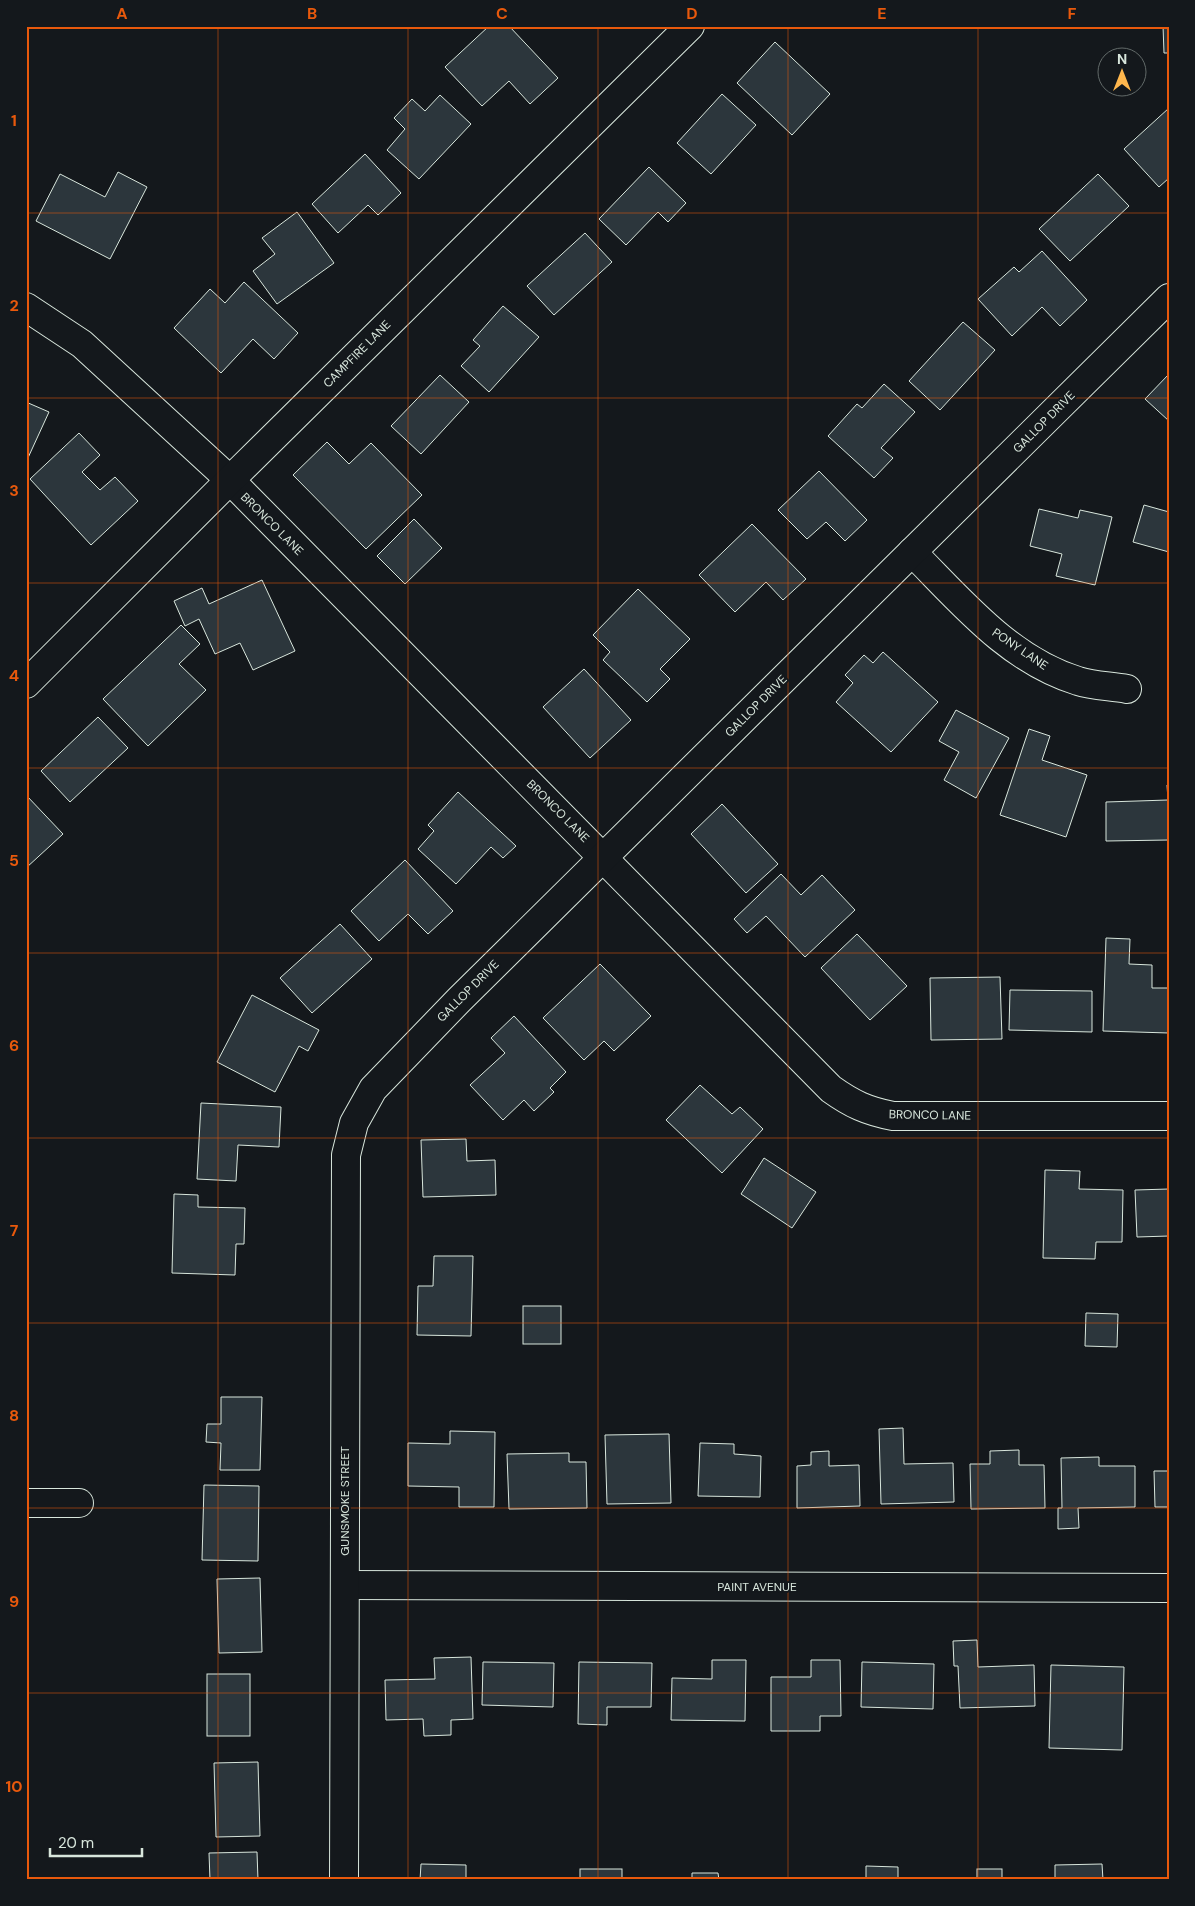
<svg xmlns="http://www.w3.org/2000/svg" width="1195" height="1906" font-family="'DM Sans',sans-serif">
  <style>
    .building { fill: #2c363c; stroke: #d8e6dc }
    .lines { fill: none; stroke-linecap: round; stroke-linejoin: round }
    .minor-casing { stroke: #d8e6dc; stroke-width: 30 }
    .minor { stroke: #14181c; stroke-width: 28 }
    .grid { fill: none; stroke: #e8590c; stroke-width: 1; stroke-opacity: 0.55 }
    .labels { text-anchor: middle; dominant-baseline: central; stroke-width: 4; stroke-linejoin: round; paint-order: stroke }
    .street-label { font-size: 12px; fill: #d8e6dc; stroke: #14181c }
    .neatline { fill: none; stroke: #e8590c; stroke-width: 2 }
    .grid-label { font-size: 16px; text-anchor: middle; font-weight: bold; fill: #e8590c }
  </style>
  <rect width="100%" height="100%" fill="#14181c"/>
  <g class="building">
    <polygon points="489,26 509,26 558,78 530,104 509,81 482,106 445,67"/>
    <polygon points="1163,26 1169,26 1169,53 1164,53"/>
    <polygon points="775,42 830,94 792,135 737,83"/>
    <polygon points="722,94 756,125 711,174 677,143"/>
    <polygon points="440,95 471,124 419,179 387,150 405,129 394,118 412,99 425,111"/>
    <polygon points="1169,108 1169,178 1159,187 1124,149"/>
    <polygon points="365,154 401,193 378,215 368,205 338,233 312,204"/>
    <polygon points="649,167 686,203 668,222 658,212 626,245 599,219"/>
    <polygon points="118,172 147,187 110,259 36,221 60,174 105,197"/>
    <polygon points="1098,174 1129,206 1070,261 1039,229"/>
    <polygon points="297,212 334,263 277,304 253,271 275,254 262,238"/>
    <polygon points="585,233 612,262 554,315 527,286"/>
    <polygon points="1042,251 1087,300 1060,326 1042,307 1012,336 978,299 1014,267 1019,272"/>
    <polygon points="244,282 298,333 274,359 253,339 221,373 174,328 210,289 225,303"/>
    <polygon points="503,306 539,337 489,392 461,366 480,346 473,340"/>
    <polygon points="963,322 995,350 940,410 909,381"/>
    <polygon points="1169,374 1169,421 1145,399"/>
    <polygon points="440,375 469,402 421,454 391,426"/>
    <polygon points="884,384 915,412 881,448 893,458 874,478 828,436 857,404 862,408"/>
    <polygon points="26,402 49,412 27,460 26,460"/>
    <polygon points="79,433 100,455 82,472 100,490 115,477 138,501 91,545 30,479"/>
    <polygon points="327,442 349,464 371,443 422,495 366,549 293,475"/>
    <polygon points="819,471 867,520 845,541 826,522 807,539 778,510"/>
    <polygon points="1144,505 1169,512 1169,552 1133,542"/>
    <polygon points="1039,509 1078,518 1080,510 1112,517 1095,585 1056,576 1062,554 1030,546"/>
    <polygon points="414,519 442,548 405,584 377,556"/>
    <polygon points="752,524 806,579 783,600 766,582 735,612 699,575"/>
    <polygon points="262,580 295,651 253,670 240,643 215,654 199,619 185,626 174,601 202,588 209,604"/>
    <polygon points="638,589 690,639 660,669 670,679 647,702 603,660 610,652 593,635"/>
    <polygon points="181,625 200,644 179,664 206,690 148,746 103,699"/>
    <polygon points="883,652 938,702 891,752 836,702 853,683 845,675 864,655 873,663"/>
    <polygon points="584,669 631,720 590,758 543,707"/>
    <polygon points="956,710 1009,738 976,798 944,780 959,752 939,741"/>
    <polygon points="98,717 128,748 70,802 41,771"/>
    <polygon points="1029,729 1050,736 1042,760 1087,775 1066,837 1000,815"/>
    <polygon points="1167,785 1169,785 1169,840 1106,841 1106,802 1168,800"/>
    <polygon points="458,792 516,846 503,858 491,847 456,884 418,849 434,831 428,825"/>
    <polygon points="26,795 63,834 26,868"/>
    <polygon points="722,804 778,864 746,893 691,834"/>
    <polygon points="405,860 453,911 428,934 408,914 379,941 351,911"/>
    <polygon points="781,874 801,895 822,875 855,910 805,957 766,916 747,933 734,919"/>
    <polygon points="340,924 372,959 312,1013 280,978"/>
    <polygon points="857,934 907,986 870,1020 821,968"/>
    <polygon points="1106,938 1130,939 1129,964 1152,965 1152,988 1169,988 1169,1033 1103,1031"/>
    <polygon points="600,964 651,1016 614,1051 604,1041 584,1060 543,1018"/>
    <polygon points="1000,977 1002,1039 931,1040 930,978"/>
    <polygon points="1010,990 1092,991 1092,1032 1009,1030"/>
    <polygon points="252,995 319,1030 308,1051 299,1046 275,1092 217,1062"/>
    <polygon points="514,1016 566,1072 550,1088 554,1092 534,1111 524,1100 503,1120 470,1085 505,1053 491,1038"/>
    <polygon points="700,1085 732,1114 740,1107 763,1129 722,1173 666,1120"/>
    <polygon points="201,1103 281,1107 279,1147 238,1145 236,1181 197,1179"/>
    <polygon points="466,1139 467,1161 495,1160 496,1195 423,1197 421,1140"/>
    <polygon points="764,1158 816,1192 792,1228 741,1194"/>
    <polygon points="1045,1170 1080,1171 1079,1189 1123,1190 1122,1242 1096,1242 1095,1259 1043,1258"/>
    <polygon points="1169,1189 1169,1236 1137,1237 1135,1190"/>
    <polygon points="174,1194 198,1195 198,1207 245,1208 244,1244 236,1244 235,1275 172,1273"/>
    <polygon points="434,1256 473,1256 471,1336 417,1335 418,1286 433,1286"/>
    <rect x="523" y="1306" width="38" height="38"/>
    <polygon points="1086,1313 1118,1314 1117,1347 1085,1346"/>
    <polygon points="221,1397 262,1397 260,1470 220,1470 221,1443 206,1442 207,1424 221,1424"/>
    <polygon points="903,1428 904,1464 953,1463 954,1502 881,1504 879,1429"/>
    <polygon points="450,1431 495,1432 494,1507 459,1507 459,1487 408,1486 408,1443 450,1444"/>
    <polygon points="669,1434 671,1503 607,1504 605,1435"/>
    <polygon points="700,1443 734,1444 734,1454 761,1456 760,1497 698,1496"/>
    <polygon points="1019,1450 1019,1465 1044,1465 1045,1508 971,1509 970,1464 990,1464 990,1451"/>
    <polygon points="829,1451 829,1466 859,1465 860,1506 797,1508 797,1466 811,1465 811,1452"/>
    <polygon points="569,1453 569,1462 586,1462 587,1508 509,1509 507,1454"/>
    <polygon points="1099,1457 1099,1466 1135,1466 1135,1507 1078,1508 1079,1528 1058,1529 1058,1508 1062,1508 1061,1458"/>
    <polygon points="1154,1471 1169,1471 1169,1507 1155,1507"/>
    <polygon points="204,1485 259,1486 258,1561 202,1560"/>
    <polygon points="260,1578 262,1652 219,1653 217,1579"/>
    <polygon points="977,1640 978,1667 1034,1665 1035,1706 960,1708 958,1666 954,1666 953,1641"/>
    <polygon points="471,1657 473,1719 451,1720 451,1735 424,1736 423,1719 386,1720 385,1680 435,1679 434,1658"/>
    <polygon points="712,1660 746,1660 745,1721 671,1720 672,1678 712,1679"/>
    <polygon points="811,1660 840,1660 841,1716 820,1716 820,1731 771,1731 771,1677 811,1677"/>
    <polygon points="483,1662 554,1663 553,1707 482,1705"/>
    <polygon points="579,1662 652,1663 651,1707 607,1707 607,1725 578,1724"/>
    <polygon points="862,1662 934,1664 933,1709 861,1707"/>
    <polygon points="1051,1665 1124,1667 1122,1750 1049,1748"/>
    <rect x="207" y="1674" width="43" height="62"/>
    <polygon points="258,1762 260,1836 216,1837 214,1763"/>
    <polygon points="257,1852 258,1880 210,1880 209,1853"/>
    <polygon points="421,1864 466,1865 466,1880 420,1880"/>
    <polygon points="1102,1864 1103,1880 1055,1880 1055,1865"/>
    <polygon points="866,1866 898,1867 898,1880 866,1880"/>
    <rect x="580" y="1869" width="42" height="11"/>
    <rect x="977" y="1869" width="25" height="11"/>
    <polygon points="692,1873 718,1873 719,1880 692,1880"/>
  </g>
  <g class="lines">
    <defs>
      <g id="minor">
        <path d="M26,307L82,344L230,480L831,1089C852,1104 867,1111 893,1116H1169"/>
        <path d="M912,552C961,601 1009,660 1078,681C1093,686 1111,686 1127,689"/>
        <polyline points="26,684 230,480 690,26"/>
        <polyline points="26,1503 79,1503"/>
        <polyline points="345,1585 1169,1588"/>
        <polyline points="344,1880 346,1155 354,1123 373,1089 459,1000 1169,298"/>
      </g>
    </defs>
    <use href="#minor" class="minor-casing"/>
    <use href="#minor" class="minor"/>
  </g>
  <path class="grid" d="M218,26V1880M408,26V1880M598,26V1880M788,26V1880M978,26V1880M26,213H1169M26,398H1169M26,583H1169M26,768H1169M26,953H1169M26,1138H1169M26,1323H1169M26,1508H1169M26,1693H1169"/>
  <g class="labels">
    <g class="street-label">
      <text transform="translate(357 354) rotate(-45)">CAMPFIRE LANE</text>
      <text transform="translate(1044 422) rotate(-45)">GALLOP DRIVE</text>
      <text transform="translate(272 524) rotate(45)">BRONCO LANE</text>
      <text transform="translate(1020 649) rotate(34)">PONY LANE</text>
      <text transform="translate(756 706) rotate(-45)">GALLOP DRIVE</text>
      <text transform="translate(558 811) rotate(45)">BRONCO LANE</text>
      <text transform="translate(468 991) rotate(-45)">GALLOP DRIVE</text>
      <text transform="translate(930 1115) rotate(1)">BRONCO LANE</text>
      <text transform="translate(345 1501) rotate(-90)">GUNSMOKE STREET</text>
      <text x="757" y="1587">PAINT AVENUE</text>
    </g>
  </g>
  <rect width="1195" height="1906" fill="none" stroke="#14181c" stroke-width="55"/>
  <g transform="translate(1122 72)"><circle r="24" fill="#14181c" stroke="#626a69"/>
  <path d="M0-4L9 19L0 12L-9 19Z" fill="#ffb74d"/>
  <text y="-8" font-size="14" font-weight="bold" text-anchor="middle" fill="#d8e6dc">N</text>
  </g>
  <path d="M50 1848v8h92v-8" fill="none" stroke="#d8e6dc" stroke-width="2.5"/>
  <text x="58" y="1848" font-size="15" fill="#d8e6dc" stroke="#14181c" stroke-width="4" paint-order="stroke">20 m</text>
  <rect x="28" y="28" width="1140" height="1850" class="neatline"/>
  <g class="grid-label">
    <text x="122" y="19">A</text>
    <text x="312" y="19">B</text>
    <text x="502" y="19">C</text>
    <text x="692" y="19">D</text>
    <text x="882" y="19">E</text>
    <text x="1072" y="19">F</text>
    <text x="14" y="126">1</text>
    <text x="14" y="311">2</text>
    <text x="14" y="496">3</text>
    <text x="14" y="681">4</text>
    <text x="14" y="866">5</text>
    <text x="14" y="1051">6</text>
    <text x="14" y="1236">7</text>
    <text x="14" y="1421">8</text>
    <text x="14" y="1607">9</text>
    <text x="14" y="1792">10</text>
  </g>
</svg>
